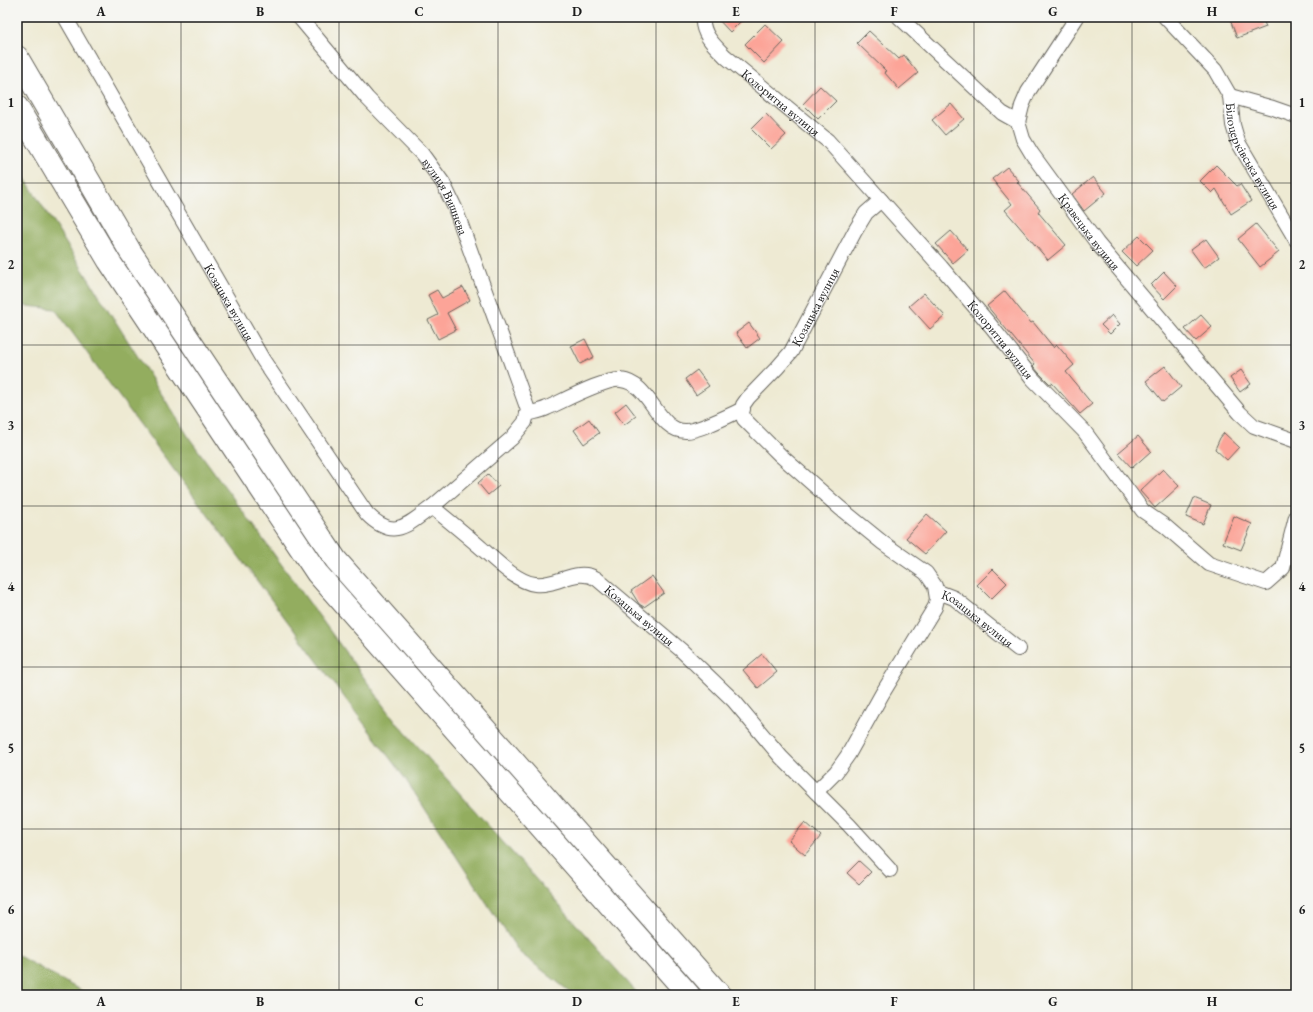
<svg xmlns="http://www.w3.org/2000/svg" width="1313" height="1012" font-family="'EB Garamond',serif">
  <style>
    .forest { fill: #93ad5f; stroke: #58643e }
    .building { fill: #fca498 }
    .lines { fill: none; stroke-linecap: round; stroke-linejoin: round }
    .street-casing { stroke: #66645c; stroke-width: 16 }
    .highway-casing { stroke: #66645c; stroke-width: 24 }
    .street { stroke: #fff; stroke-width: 14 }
    .highway { stroke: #fff; stroke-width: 22 }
    .grid { fill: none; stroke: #1c1c1c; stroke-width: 1; stroke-opacity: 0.55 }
    .labels { text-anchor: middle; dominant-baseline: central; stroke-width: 4; stroke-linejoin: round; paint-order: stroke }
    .street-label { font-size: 13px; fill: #1c1c1c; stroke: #f6f6f2 }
    .neatline { fill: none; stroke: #1c1c1c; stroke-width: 1.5 }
    .grid-label { font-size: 13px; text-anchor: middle; font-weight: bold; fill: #1c1c1c }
  </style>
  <rect width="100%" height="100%" fill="#f6f6f2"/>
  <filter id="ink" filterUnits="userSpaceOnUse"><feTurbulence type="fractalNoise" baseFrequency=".025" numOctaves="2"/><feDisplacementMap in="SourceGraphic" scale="8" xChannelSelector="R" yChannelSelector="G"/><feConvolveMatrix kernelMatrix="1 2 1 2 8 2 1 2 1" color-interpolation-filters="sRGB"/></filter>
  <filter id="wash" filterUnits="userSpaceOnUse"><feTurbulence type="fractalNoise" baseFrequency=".012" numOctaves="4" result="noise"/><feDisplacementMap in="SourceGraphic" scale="16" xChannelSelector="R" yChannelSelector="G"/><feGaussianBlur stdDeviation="0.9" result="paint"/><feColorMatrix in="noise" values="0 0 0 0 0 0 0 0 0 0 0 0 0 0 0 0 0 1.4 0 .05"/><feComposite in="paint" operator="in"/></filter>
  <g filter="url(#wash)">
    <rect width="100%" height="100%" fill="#eeead3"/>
    <g class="forest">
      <polygon points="17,166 190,439 397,723 639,995 574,995 519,952 404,777 109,383 55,309 17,305"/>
      <polygon points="17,955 89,995 17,995"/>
    </g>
    <g id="blocks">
      <g class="building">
        <polygon points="716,17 745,17 730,32"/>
        <polygon points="1229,17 1262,17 1266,27 1237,38"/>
        <polygon points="765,24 784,42 764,63 745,44"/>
        <polygon points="869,31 899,59 904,55 918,73 899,89 884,72 886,71 857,43"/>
        <polygon points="820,86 836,101 818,119 803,104"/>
        <polygon points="951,104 964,119 945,135 932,120"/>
        <polygon points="766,114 786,135 771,149 751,129"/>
        <polygon points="1216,165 1237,186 1240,184 1251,201 1231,214 1216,189 1212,193 1200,181"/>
        <polygon points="1007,167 1019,181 1017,182 1040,209 1038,212 1066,245 1048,260 1005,210 1012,204 992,179"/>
        <polygon points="1093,177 1106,193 1084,211 1072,194"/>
        <polygon points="1256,224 1279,252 1260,267 1238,239"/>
        <polygon points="951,231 968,250 953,263 936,244"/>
        <polygon points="1139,236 1153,250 1136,266 1122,252"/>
        <polygon points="1206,239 1219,257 1204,268 1191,250"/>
        <polygon points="1164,272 1177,286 1164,299 1151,285"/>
        <polygon points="463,287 470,300 447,313 456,330 438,339 428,320 438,315 428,295 437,290 442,298"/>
        <polygon points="1005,291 1031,323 1033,322 1054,348 1057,345 1074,365 1066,372 1092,404 1080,414 1052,383 1050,384 1039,373 1033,366 1035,364 987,306"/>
        <polygon points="924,293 945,316 930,329 909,306"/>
        <polygon points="1112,315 1120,324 1110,334 1101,325"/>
        <polygon points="1201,315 1212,327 1196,341 1185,329"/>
        <polygon points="749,323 760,338 747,348 736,333"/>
        <polygon points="585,339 594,357 580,364 571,346"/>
        <polygon points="1165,366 1181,387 1163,402 1146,381"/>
        <polygon points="697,370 709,386 696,395 685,379"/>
        <polygon points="1241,370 1251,384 1240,392 1230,378"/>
        <polygon points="626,403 636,416 624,425 615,412"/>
        <polygon points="589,419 599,433 584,444 574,430"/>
        <polygon points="1224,433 1239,447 1227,460 1215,449 1220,438"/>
        <polygon points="1138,436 1151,451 1132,468 1118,453"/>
        <polygon points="1163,469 1179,486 1155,508 1140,491"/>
        <polygon points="488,474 499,486 488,495 478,483"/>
        <polygon points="1194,498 1211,505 1203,524 1186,517"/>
        <polygon points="927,514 946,531 925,554 906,538"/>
        <polygon points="1234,516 1252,524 1241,550 1223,543"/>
        <polygon points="993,569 1007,583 991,599 977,585"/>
        <polygon points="652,576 664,593 644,607 639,604 631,591"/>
        <polygon points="762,654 777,672 758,688 743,670"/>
        <polygon points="805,822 821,836 805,855 789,841"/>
        <polygon points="859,861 871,872 859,884 847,873"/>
      </g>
    </g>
  </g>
  <g filter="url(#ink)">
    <use href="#blocks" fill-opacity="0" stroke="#66645c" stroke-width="1"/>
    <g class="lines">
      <defs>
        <g id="street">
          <path id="s1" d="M65,17L263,360L367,514C394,541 407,525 432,507C448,520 464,533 479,546C493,558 516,582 535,584C557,587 576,566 597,579L681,650L734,701L781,757L849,825L890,870"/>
          <path id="s2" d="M299,17L367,98L422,154L443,183L455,208L528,410L525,422L512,438L432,507"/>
          <path id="s3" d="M703,17C701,34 715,46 726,57L828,141L941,267L991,326L1033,379L1084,431L1143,511L1165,526L1209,564L1266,583L1283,568L1296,517"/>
          <path id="s4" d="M899,17L1002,113L1018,122L1023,139L1032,154L1097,243L1240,413L1254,426L1296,441"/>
          <path id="s5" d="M1165,17L1215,70L1230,96L1233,125L1238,142L1296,240"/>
          <polyline points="1230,96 1273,108 1296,116"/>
          <polyline points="1018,122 1022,106 1028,92 1077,17"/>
          <path d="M527,414C534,412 541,411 547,408C563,401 606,378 621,380C651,383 657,432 686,431C699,431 730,415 743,409"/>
          <path id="s6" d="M936,591L954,598L1018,649"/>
          <path id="s7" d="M816,792L836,772L848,755L882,694L935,607L937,599L935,586L926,573L883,543L840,508L780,455L744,419L742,413L743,405L748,398L777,368L791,352L855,231L866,213L881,200"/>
        </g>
        <g id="highway">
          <polyline points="17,57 130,251 336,560 720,995"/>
          <polyline points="17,107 109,261 317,573 689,995"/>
        </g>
      </defs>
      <use href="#street" class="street-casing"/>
      <use href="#highway" class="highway-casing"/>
      <use href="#street" class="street"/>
      <use href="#highway" class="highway"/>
    </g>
  </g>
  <path class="grid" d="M181,17V995M339,17V995M498,17V995M656,17V995M815,17V995M974,17V995M1132,17V995M17,183H1296M17,345H1296M17,506H1296M17,667H1296M17,829H1296"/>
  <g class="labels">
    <g class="street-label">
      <text stroke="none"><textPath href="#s3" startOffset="119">Колоритна вулиця</textPath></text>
      <text stroke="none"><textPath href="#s5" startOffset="168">Білоцерківська вулиця</textPath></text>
      <text stroke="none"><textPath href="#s2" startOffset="233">вулиця Вишнева</textPath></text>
      <text stroke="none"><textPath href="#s4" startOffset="291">Кравецька вулиця</textPath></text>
      <text stroke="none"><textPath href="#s1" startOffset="329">Козацька вулиця</textPath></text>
      <text stroke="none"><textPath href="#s7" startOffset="634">Козацька вулиця</textPath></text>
      <text stroke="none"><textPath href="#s3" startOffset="443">Колоритна вулиця</textPath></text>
      <text stroke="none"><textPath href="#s1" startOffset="907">Козацька вулиця</textPath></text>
      <text stroke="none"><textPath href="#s6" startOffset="50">Козацька вулиця</textPath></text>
    </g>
  </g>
  <rect width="1313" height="1012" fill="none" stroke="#f6f6f2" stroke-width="44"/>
  <rect x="22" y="22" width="1269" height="968" class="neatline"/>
  <g class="grid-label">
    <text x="101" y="16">A</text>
    <text x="260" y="16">B</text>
    <text x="419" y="16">C</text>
    <text x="577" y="16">D</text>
    <text x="736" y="16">E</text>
    <text x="894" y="16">F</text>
    <text x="1053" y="16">G</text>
    <text x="1212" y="16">H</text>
    <text x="11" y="107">1</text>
    <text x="1302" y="107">1</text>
    <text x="11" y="269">2</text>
    <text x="1302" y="269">2</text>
    <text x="11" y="430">3</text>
    <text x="1302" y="430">3</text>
    <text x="11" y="591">4</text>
    <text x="1302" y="591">4</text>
    <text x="11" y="753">5</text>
    <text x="1302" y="753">5</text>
    <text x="11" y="914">6</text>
    <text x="1302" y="914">6</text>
    <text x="101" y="1006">A</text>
    <text x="260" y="1006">B</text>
    <text x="419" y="1006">C</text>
    <text x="577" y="1006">D</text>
    <text x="736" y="1006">E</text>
    <text x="894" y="1006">F</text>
    <text x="1053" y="1006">G</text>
    <text x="1212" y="1006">H</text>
  </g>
</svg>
